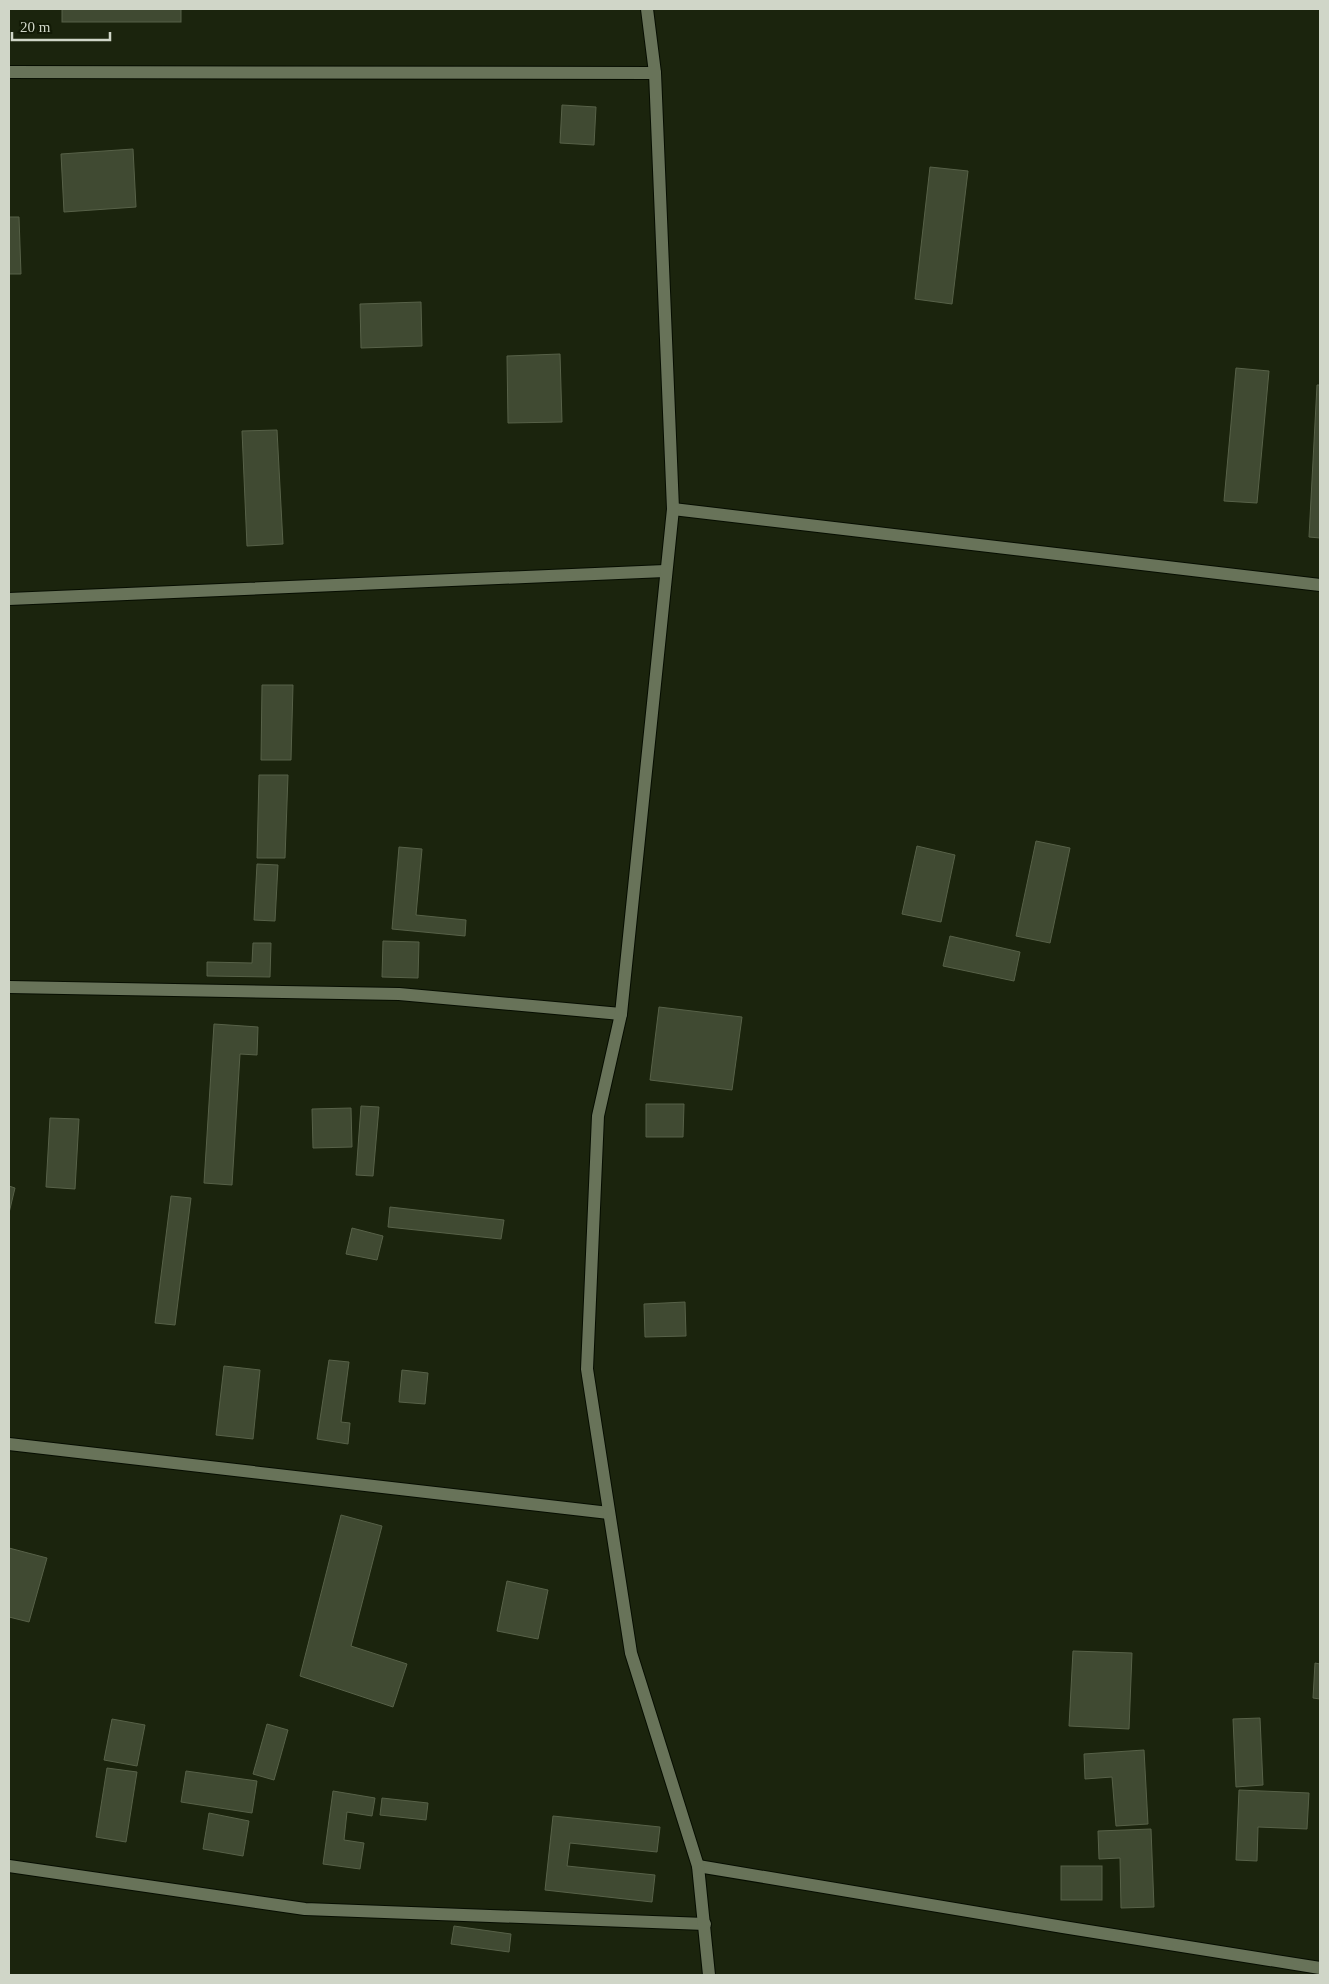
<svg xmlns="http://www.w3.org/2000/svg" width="1329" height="1984" font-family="'Times New Roman',serif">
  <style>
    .building { fill: #404a32; stroke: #576148 }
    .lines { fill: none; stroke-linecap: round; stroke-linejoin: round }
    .minor-casing { stroke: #060d00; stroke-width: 14 }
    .tertiary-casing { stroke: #060d00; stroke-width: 14 }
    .minor { stroke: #687359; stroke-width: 12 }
    .tertiary { stroke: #687359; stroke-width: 12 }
  </style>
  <rect width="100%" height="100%" fill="#1b240d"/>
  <g class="building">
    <rect x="62" y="9" width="119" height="13"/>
    <polygon points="562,105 596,107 594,145 560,143"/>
    <polygon points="133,149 136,207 64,212 61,154"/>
    <polygon points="930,167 968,171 952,304 915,299"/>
    <polygon points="9,217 19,217 21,274 9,274"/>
    <polygon points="421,302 422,346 361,348 360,304"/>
    <polygon points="560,354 562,422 508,423 507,356"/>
    <polygon points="1236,368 1269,371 1257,503 1224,501"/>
    <polygon points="1317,385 1320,385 1320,538 1309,537"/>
    <polygon points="277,430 283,544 247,546 242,431"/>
    <polygon points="262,685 293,685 291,760 261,760"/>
    <polygon points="259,775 288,775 285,858 257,858"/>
    <polygon points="1036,841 1070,848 1050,943 1016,936"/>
    <polygon points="917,846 955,855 941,922 902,914"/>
    <polygon points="399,847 422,849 416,915 466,920 465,936 392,929"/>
    <polygon points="257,864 278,865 275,921 254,920"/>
    <polygon points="950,936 1020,952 1014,981 943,966"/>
    <polygon points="383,941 419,942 418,978 382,977"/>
    <polygon points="253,943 271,943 270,977 207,976 207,962 252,963"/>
    <polygon points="659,1007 742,1017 732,1090 650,1080"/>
    <polygon points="214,1024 258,1027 257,1055 240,1054 232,1185 204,1183"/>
    <polygon points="646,1104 684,1104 683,1137 646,1137"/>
    <polygon points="361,1106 379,1107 373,1176 356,1175"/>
    <polygon points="351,1108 352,1147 313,1148 312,1109"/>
    <polygon points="50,1118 79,1119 75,1189 46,1187"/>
    <polygon points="9,1186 15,1188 9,1213"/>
    <polygon points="171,1196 191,1198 175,1325 155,1323"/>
    <polygon points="390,1207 504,1220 501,1239 388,1227"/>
    <polygon points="352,1228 383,1236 377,1260 346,1254"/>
    <polygon points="685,1302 686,1336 645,1337 644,1304"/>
    <polygon points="329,1360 349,1362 341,1422 350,1423 348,1444 317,1439"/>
    <polygon points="224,1366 260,1370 253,1439 216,1435"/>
    <polygon points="402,1370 428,1373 425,1404 399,1402"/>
    <polygon points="341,1515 382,1526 351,1646 407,1664 393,1707 300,1676"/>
    <polygon points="9,1548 47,1558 29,1622 9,1617"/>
    <polygon points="507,1581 548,1590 538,1639 497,1631"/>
    <polygon points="1073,1651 1132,1653 1129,1729 1069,1726"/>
    <polygon points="1315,1663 1320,1664 1320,1699 1313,1698"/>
    <polygon points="1260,1718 1263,1785 1236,1787 1233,1719"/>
    <polygon points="112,1719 145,1725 137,1766 104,1760"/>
    <polygon points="267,1724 288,1730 274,1780 253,1774"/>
    <polygon points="1144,1750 1148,1824 1116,1826 1112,1777 1085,1779 1084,1754"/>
    <polygon points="107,1768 137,1772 126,1842 96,1837"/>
    <polygon points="186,1771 257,1781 252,1813 181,1802"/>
    <polygon points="1239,1790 1309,1793 1307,1829 1258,1827 1257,1861 1236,1860"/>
    <polygon points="333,1791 375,1798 372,1816 347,1812 344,1840 364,1843 360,1869 323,1864"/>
    <polygon points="382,1798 428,1803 426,1820 380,1815"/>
    <polygon points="209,1813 249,1821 243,1856 203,1849"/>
    <polygon points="553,1816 660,1827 657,1852 570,1843 567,1866 655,1875 652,1902 545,1890"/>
    <polygon points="1151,1829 1154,1907 1121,1908 1120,1858 1099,1859 1098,1831"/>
    <rect x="1061" y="1866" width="41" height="34"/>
    <polygon points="454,1926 511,1934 509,1952 451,1944"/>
  </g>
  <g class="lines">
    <defs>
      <g id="minor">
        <polyline points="9,72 655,73"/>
        <polyline points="673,509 1320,585"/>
        <polyline points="9,599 665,571"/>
        <polyline points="9,987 399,994 621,1014"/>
        <polyline points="9,1444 609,1513"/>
        <polyline points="9,1866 305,1909 705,1924"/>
        <polyline points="698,1866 1063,1927 1320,1968"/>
      </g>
      <polyline id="tertiary" points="647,9 655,73 673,509 621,1014 598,1116 587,1369 631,1653 698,1866 709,1975"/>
    </defs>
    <use href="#minor" class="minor-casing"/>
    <use href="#tertiary" class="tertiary-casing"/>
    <use href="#minor" class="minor"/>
    <use href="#tertiary" class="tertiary"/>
  </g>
  <rect width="1329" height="1984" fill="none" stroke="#d0d6c8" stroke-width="20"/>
  <path d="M12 32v8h98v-8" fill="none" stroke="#d0d6c8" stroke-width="2.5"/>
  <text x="20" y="32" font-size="15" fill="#d0d6c8" stroke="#121a05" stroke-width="4" paint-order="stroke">20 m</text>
</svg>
